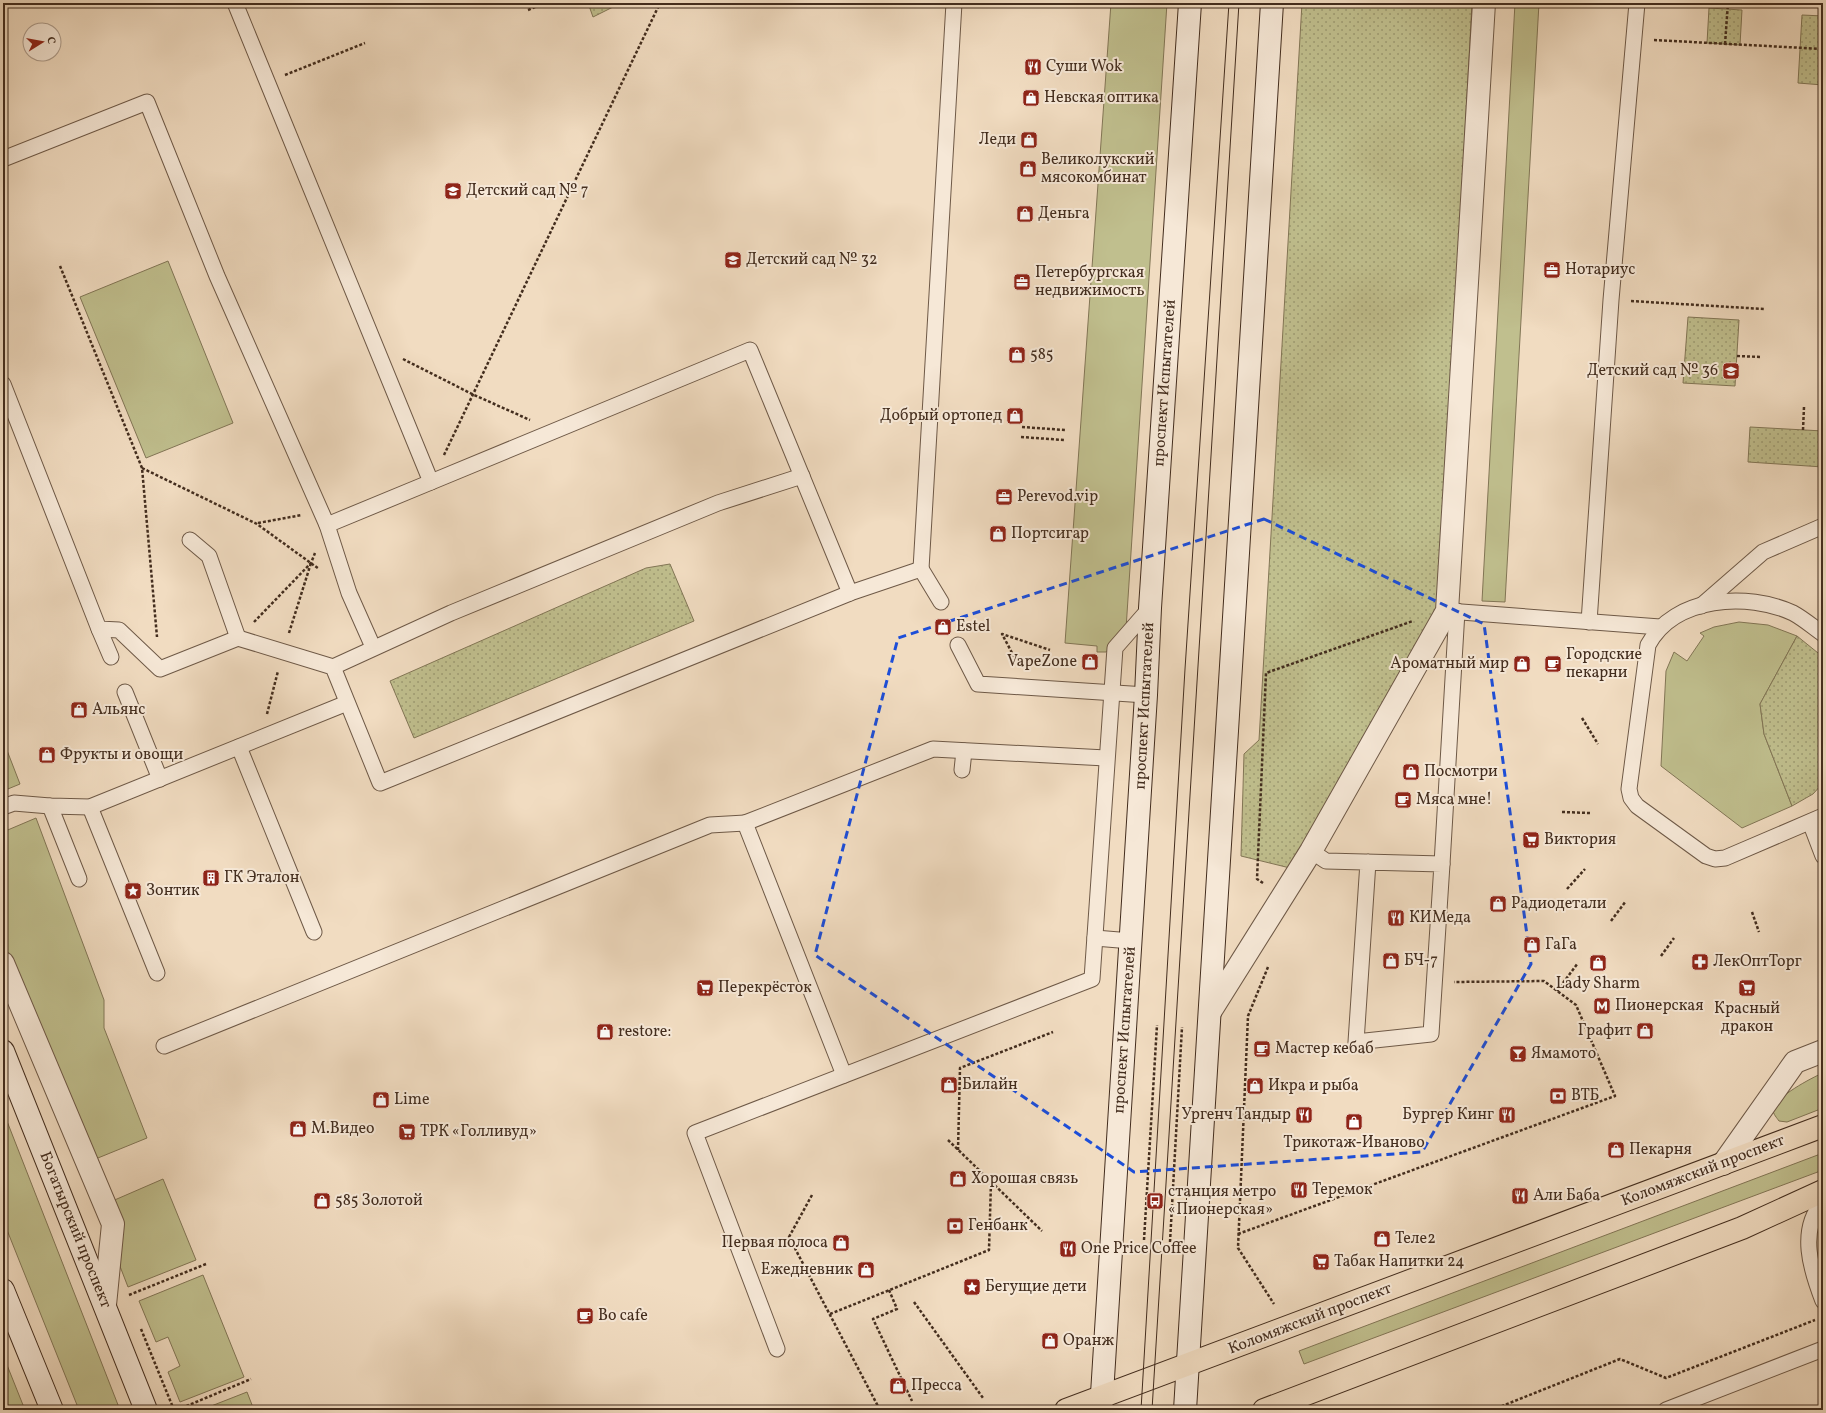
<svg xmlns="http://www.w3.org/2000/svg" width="1826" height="1413" font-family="Vollkorn,serif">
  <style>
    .green { fill: #c0bf8e; stroke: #827656 }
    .park { fill: url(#park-dots); stroke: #827656 }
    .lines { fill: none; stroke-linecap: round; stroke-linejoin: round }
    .service-casing { stroke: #6e5947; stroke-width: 17 }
    .minor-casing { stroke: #6e5947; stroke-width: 24 }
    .secondary-casing { stroke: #432d1e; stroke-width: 24 }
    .primary-casing { stroke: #432d1e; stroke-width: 24 }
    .path { stroke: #432d1e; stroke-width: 2.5; stroke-dasharray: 3 2; stroke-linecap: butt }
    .service { stroke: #f6e8d7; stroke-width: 15 }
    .minor { stroke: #f6e8d7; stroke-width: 22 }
    .secondary { stroke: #f6e8d7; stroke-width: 22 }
    .primary { stroke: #f1dcc1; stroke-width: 22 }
    .tram { stroke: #432d1e; stroke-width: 1 }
    .marked { fill: none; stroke: #1d4ed8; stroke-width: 3; stroke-dasharray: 8 5; stroke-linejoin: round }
    .labels { text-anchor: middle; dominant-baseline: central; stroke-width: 4; stroke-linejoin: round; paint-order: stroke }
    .poi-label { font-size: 16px; fill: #432d1e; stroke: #f6e8d7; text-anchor: start }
    .street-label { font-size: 16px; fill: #432d1e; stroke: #f6e8d7 }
  </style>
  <defs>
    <pattern id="park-dots" width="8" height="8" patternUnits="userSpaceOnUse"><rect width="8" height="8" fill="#c0bf8e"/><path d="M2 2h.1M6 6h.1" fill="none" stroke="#9e9c73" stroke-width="1.8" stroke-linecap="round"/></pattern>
  </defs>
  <rect width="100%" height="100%" fill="#f1dcc1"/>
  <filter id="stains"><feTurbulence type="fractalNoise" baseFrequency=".005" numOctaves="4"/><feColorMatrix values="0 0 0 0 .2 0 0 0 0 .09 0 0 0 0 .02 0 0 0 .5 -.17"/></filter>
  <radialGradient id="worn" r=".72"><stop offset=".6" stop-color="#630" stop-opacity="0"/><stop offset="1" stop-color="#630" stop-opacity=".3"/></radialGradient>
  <g class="green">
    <polygon points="1111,3 1167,3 1126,629 1106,652 1097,652 1097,646 1065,643"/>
    <polygon points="1515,3 1539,3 1505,602 1482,601"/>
    <polygon points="168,261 233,423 146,458 80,297"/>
    <polygon points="1739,622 1768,625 1797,636 1760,704 1764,734 1792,806 1742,828 1661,766 1666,671 1674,652 1687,661 1704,636 1700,633 1714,627"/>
    <polygon points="3,740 20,784 3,791"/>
    <polygon points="36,818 104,1000 104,1028 147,1138 93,1160 3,941 3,832"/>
    <path d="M1823,1073V1108L1787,1122L1779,1121C1777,1118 1773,1114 1773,1110C1773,1098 1813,1077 1823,1073Z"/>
    <polygon points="3,1111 120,1410 79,1410 3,1220"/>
    <polygon points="1823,1153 1823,1170 1304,1364 1299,1351"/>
    <polygon points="163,1179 196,1260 128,1287 116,1256 110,1202"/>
    <polygon points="203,1275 244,1377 180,1402 168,1372 180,1366 168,1337 156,1342 139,1301"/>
    <polygon points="3,1355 25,1410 3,1410"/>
    <polygon points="247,1392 254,1410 201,1410"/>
  </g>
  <g class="park">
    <polygon points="588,3 621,3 593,17"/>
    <polygon points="1302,3 1472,3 1439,613 1290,868 1241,856 1244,754 1259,740"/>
    <polygon points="1709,8 1742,10 1740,45 1707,43"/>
    <polygon points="1802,15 1823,16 1823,85 1798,83"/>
    <polygon points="1688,317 1739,320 1735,386 1683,383"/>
    <polygon points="1750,427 1823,431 1823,467 1748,462"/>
    <polygon points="670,564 694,621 414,738 390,681 646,568"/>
    <polygon points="1797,636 1823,657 1823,783 1813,794 1792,806 1764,734 1760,704"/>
  </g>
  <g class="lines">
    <defs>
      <g id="service">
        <polyline points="235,3 431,482 327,525 349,593 373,647"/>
        <polyline points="3,159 147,102 217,276 327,525"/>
        <polyline points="3,384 99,629 119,630 160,669 238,638 333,667 380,783 850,593 921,569 941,602"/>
        <polyline points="431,482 750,350 850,593"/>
        <polyline points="190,540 209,556 238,638"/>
        <polyline points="921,569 954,3"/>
        <polyline points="1701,606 1763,552 1823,526"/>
        <polyline points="1448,611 1660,627"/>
        <polyline points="1589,622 1611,300 1637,3"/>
        <polyline points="99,629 111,657"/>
        <path d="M1823,634C1813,627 1804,619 1793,613C1748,592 1674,596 1648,645L1629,789L1631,798L1637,806L1706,856L1715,859L1725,858L1823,816"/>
        <polyline points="958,645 978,684 1146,695"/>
        <polyline points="333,667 451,613 718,503 802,476"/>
        <polyline points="125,692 160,779"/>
        <polyline points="239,747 314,932"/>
        <polyline points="962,770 964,751"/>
        <polyline points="50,806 79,879"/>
        <polyline points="3,807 14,803 50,806 90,807 347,703"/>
        <polyline points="90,807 157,973"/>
        <polyline points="1810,822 1823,856"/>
        <polyline points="1311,851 1326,861 1442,864 1431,1034 1356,1042 1368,862"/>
        <polyline points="1442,864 1457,611"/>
        <polyline points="1095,938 1131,941"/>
        <polyline points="164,1046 710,825 745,823"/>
        <polyline points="844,1075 745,823 933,749 1106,758"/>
        <path d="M1823,1202C1798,1230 1811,1270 1823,1301"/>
        <polyline points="777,1349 695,1133 1092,979 1115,648 1150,608"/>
        <polyline points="1666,1410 1823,1349"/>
      </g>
      <g id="minor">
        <polyline points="3,963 113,1224 105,1305"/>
        <polyline points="1210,1012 1311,851 1447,611 1484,3"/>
        <polyline points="1723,1164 1795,1062 1823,1051"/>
      </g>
      <g id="secondary">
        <polyline points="3,1051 146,1410"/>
        <polyline points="3,1290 52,1410"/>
        <polyline points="1101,1410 1146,695 1150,608 1190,3"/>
        <polyline points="1185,1410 1272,3"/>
      </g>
      <g id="primary">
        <polyline points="1066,1410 1823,1126"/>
        <polyline points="1264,1410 1742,1228 1823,1191"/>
      </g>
    </defs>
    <use href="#service" class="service-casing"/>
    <use href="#minor" class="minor-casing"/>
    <use href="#secondary" class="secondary-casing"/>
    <use href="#primary" class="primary-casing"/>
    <g class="path">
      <polyline points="528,10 545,3"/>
      <polyline points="1654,40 1823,49"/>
      <polyline points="1725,44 1728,3"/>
      <polyline points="285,75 365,43"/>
      <polyline points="60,266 142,468 157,637"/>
      <polyline points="1631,301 1764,309"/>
      <polyline points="1737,356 1761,357"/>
      <polyline points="403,359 472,394 530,420"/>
      <polyline points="1022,427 1065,430"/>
      <polyline points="1803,430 1804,407"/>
      <polyline points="1021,437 1064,440"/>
      <polyline points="444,455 660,3"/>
      <polyline points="142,468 257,524 319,569"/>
      <polyline points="258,523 302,515"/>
      <polyline points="254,622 311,563 315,553"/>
      <polyline points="289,633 311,563"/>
      <polyline points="1019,666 1002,634 1050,650"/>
      <polyline points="267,714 278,671"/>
      <polyline points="1582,718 1598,744"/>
      <polyline points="1562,812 1590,813"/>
      <polyline points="1263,883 1257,879 1266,673 1413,621"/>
      <polyline points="1567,889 1585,869"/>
      <polyline points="1752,912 1759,932"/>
      <polyline points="1611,921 1626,901"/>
      <polyline points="1661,956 1674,938"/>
      <polyline points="1268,967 1248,1016 1238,1248 1274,1304"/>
      <polyline points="1557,991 1578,963"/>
      <polyline points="948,1140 1042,1231"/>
      <polyline points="958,1150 960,1068 1053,1032"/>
      <polyline points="812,1195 789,1237 880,1410"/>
      <polyline points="1238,1234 1615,1096 1576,1005 1544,981 1454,982"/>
      <polyline points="1144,1240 1157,1025"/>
      <polyline points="1170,1242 1182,1027"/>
      <polyline points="889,1290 897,1309 873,1319 912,1401"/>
      <polyline points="129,1295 206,1264"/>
      <polyline points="914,1302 983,1398"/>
      <polyline points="830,1314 989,1250 991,1182"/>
      <polyline points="141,1329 174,1410"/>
      <polyline points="177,1410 251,1379"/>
      <polyline points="1492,1410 1620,1359 1666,1378 1815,1320"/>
    </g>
    <use href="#service" class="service"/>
    <use href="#minor" class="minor"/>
    <use href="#secondary" class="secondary"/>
    <use href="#primary" class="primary"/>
    <g class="tram">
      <polyline points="1141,1410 1185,669 1229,3"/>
      <polyline points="1152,1410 1239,3"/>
    </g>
  </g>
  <path class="marked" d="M1264,519L1484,624L1531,964L1422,1152L1134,1172L815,955L898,638Z"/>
  <defs>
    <symbol id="restaurant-square" viewBox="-11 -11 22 22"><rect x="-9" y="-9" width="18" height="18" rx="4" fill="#8f2418" stroke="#f6e8d7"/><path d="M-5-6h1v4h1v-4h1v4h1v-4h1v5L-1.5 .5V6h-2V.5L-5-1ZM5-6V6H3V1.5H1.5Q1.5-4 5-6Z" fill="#fff"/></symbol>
    <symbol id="shop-square" viewBox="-11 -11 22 22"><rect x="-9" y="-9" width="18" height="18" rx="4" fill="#8f2418" stroke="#f6e8d7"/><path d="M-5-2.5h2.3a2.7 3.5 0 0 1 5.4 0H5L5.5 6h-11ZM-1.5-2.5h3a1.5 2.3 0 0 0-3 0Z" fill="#fff"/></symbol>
    <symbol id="school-square" viewBox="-11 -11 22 22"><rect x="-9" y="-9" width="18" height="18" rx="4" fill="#8f2418" stroke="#f6e8d7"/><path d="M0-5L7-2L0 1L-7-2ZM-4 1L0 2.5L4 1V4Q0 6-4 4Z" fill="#fff"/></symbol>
    <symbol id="office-square" viewBox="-11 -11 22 22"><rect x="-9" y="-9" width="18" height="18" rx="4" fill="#8f2418" stroke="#f6e8d7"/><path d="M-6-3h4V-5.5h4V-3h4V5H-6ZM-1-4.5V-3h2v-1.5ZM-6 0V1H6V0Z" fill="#fff"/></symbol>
    <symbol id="cafe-square" viewBox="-11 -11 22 22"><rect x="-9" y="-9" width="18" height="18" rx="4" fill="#8f2418" stroke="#f6e8d7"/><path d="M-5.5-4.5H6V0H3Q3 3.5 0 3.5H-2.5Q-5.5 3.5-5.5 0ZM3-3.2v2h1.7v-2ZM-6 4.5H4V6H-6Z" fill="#fff"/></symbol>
    <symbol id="supermarket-square" viewBox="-11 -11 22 22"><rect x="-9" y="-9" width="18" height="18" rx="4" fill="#8f2418" stroke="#f6e8d7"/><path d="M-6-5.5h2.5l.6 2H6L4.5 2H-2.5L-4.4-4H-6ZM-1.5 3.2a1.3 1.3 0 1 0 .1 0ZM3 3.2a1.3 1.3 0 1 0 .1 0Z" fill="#fff"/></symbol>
    <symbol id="building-square" viewBox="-11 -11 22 22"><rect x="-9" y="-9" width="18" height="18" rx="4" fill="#8f2418" stroke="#f6e8d7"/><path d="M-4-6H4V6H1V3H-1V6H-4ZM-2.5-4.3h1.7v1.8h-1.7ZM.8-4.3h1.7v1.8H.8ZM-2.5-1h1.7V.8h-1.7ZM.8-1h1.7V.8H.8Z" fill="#fff"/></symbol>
    <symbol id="sight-square" viewBox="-11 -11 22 22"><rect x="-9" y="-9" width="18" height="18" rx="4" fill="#8f2418" stroke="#f6e8d7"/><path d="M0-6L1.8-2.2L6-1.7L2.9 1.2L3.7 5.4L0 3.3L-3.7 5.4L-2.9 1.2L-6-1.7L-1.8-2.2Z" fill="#fff"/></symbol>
    <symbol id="pharmacy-square" viewBox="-11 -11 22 22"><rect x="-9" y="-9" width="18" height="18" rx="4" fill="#8f2418" stroke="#f6e8d7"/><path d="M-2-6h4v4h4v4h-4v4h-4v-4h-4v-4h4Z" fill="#fff"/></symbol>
    <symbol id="metro-square" viewBox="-11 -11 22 22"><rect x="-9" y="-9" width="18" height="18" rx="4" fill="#8f2418" stroke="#f6e8d7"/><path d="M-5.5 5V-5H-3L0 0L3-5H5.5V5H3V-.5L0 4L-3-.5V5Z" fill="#fff"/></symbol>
    <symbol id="bar-square" viewBox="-11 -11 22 22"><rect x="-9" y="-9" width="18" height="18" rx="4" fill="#8f2418" stroke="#f6e8d7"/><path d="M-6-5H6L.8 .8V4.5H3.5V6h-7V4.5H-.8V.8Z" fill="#fff"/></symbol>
    <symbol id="bank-square" viewBox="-11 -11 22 22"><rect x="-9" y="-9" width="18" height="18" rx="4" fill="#8f2418" stroke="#f6e8d7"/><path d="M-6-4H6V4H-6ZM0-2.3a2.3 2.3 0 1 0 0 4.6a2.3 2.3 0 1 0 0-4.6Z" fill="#fff"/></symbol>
    <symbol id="bus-square" viewBox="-11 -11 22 22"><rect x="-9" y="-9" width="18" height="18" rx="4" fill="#8f2418" stroke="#f6e8d7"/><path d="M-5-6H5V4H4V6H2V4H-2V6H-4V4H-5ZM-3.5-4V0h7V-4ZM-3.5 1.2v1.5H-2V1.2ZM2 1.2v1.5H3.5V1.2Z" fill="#fff"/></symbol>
  </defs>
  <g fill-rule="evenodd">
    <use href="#restaurant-square" x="1023" y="57" width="20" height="20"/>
    <use href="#shop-square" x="1021" y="88" width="20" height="20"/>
    <use href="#shop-square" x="1019" y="130" width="20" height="20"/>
    <use href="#shop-square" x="1018" y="159" width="20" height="20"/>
    <use href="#school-square" x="443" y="181" width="20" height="20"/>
    <use href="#shop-square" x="1015" y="204" width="20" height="20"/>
    <use href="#school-square" x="723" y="250" width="20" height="20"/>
    <use href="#office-square" x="1542" y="260" width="20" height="20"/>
    <use href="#office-square" x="1012" y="272" width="20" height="20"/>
    <use href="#shop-square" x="1007" y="345" width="20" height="20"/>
    <use href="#school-square" x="1721" y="361" width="20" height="20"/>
    <use href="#shop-square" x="1005" y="406" width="20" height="20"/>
    <use href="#office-square" x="994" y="487" width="20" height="20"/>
    <use href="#shop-square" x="988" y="524" width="20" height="20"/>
    <use href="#shop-square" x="933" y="617" width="20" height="20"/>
    <use href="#shop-square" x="1080" y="652" width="20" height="20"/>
    <use href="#shop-square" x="1512" y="654" width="20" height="20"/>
    <use href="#cafe-square" x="1543" y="654" width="20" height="20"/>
    <use href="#shop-square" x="69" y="700" width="20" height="20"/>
    <use href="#shop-square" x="37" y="745" width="20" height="20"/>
    <use href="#shop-square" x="1401" y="762" width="20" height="20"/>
    <use href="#cafe-square" x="1393" y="790" width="20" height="20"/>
    <use href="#supermarket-square" x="1521" y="830" width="20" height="20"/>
    <use href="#building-square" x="201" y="868" width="20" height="20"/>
    <use href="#sight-square" x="123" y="881" width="20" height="20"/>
    <use href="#shop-square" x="1488" y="894" width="20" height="20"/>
    <use href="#restaurant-square" x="1386" y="908" width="20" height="20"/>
    <use href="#shop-square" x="1522" y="935" width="20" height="20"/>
    <use href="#shop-square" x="1381" y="951" width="20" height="20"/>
    <use href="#pharmacy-square" x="1690" y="952" width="20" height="20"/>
    <use href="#shop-square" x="1588" y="953" width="20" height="20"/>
    <use href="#supermarket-square" x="695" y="978" width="20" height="20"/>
    <use href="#supermarket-square" x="1737" y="978" width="20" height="20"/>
    <use href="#metro-square" x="1592" y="996" width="20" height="20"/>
    <use href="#shop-square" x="1635" y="1021" width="20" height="20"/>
    <use href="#shop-square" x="595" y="1022" width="20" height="20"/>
    <use href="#cafe-square" x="1252" y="1039" width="20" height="20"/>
    <use href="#bar-square" x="1508" y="1044" width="20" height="20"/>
    <use href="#shop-square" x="939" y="1075" width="20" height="20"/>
    <use href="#shop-square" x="1245" y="1076" width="20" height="20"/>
    <use href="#bank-square" x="1548" y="1086" width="20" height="20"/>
    <use href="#shop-square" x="371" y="1090" width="20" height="20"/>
    <use href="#restaurant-square" x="1294" y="1105" width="20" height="20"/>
    <use href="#restaurant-square" x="1497" y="1105" width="20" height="20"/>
    <use href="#shop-square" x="1344" y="1112" width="20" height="20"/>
    <use href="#shop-square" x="288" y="1119" width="20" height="20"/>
    <use href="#supermarket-square" x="397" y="1122" width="20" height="20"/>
    <use href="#shop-square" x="1606" y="1140" width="20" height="20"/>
    <use href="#shop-square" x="948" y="1169" width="20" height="20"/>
    <use href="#restaurant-square" x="1289" y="1180" width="20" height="20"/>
    <use href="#restaurant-square" x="1510" y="1186" width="20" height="20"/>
    <use href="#shop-square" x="312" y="1191" width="20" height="20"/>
    <use href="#bus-square" x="1145" y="1191" width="20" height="20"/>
    <use href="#bank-square" x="945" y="1216" width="20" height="20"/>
    <use href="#shop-square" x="1372" y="1229" width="20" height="20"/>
    <use href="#shop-square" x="831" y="1233" width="20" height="20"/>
    <use href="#restaurant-square" x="1058" y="1239" width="20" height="20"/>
    <use href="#supermarket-square" x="1311" y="1252" width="20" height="20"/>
    <use href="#shop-square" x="856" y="1260" width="20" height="20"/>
    <use href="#sight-square" x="962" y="1277" width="20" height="20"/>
    <use href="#cafe-square" x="575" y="1306" width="20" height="20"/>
    <use href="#shop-square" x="1040" y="1331" width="20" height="20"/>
    <use href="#shop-square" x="888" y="1376" width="20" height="20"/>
  </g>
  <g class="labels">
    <g class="poi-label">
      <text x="1046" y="67">Суши Wok</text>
      <text x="1044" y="98">Невская оптика</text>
      <text x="1016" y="140" text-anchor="end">Леди</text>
      <text x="1041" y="160">Великолукский<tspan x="1041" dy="18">мясокомбинат</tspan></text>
      <text x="466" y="191">Детский сад № 7</text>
      <text x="1038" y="214">Деньга</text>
      <text x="746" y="260">Детский сад № 32</text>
      <text x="1565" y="270">Нотариус</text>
      <text x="1035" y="273">Петербургская<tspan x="1035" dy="18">недвижимость</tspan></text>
      <text x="1030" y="355">585</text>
      <text x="1718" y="371" text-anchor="end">Детский сад № 36</text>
      <text x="1002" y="416" text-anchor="end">Добрый ортопед</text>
      <text x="1017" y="497">Perevod.vip</text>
      <text x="1011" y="534">Портсигар</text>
      <text x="956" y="627">Estel</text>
      <text x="1566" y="655">Городские<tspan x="1566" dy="18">пекарни</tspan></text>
      <text x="1077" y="662" text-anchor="end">VapeZone</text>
      <text x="1509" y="664" text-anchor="end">Ароматный мир</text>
      <text x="92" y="710">Альянс</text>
      <text x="60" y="755">Фрукты и овощи</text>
      <text x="1424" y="772">Посмотри</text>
      <text x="1416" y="800">Мяса мне!</text>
      <text x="1544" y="840">Виктория</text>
      <text x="224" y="878">ГК Эталон</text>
      <text x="146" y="891">Зонтик</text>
      <text x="1511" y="904">Радиодетали</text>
      <text x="1409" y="918">КИМеда</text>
      <text x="1545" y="945">ГаГа</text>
      <text x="1404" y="961">БЧ-7</text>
      <text x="1713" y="962">ЛекОптТорг</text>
      <text x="1598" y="984" text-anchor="middle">Lady Sharm</text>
      <text x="718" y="988">Перекрёсток</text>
      <text x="1615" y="1006">Пионерская</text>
      <text x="1747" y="1009" text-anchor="middle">Красный<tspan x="1747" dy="18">дракон</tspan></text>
      <text x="1632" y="1031" text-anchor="end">Графит</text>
      <text x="618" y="1032">restore:</text>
      <text x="1275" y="1049">Мастер кебаб</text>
      <text x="1531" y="1054">Ямамото</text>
      <text x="962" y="1085">Билайн</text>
      <text x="1268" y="1086">Икра и рыба</text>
      <text x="1571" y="1096">ВТБ</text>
      <text x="394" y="1100">Lime</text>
      <text x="1291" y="1115" text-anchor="end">Ургенч Тандыр</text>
      <text x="1494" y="1115" text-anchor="end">Бургер Кинг</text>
      <text x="311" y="1129">М.Видео</text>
      <text x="420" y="1132">ТРК «Голливуд»</text>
      <text x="1354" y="1143" text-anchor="middle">Трикотаж-Иваново</text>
      <text x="1629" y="1150">Пекарня</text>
      <text x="971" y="1179">Хорошая связь</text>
      <text x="1312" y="1190">Теремок</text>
      <text x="1168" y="1192">станция метро<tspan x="1168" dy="18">«Пионерская»</tspan></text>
      <text x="1533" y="1196">Али Баба</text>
      <text x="335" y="1201">585 Золотой</text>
      <text x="968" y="1226">Генбанк</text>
      <text x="1395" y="1239">Теле2</text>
      <text x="828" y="1243" text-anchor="end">Первая полоса</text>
      <text x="1081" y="1249">One Price Coffee</text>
      <text x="1334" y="1262">Табак Напитки 24</text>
      <text x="853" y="1270" text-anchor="end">Ежедневник</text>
      <text x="985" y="1287">Бегущие дети</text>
      <text x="598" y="1316">Bo cafe</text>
      <text x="1063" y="1341">Оранж</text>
      <text x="911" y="1386">Пресса</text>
    </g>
    <g class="street-label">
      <text transform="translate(1165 383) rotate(-86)">проспект Испытателей</text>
      <text transform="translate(1145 706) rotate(-87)">проспект Испытателей</text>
      <text transform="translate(1125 1030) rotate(-86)">проспект Испытателей</text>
      <text transform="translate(1703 1171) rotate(-21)">Коломяжский проспект</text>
      <text transform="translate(75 1230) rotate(68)">Богатырский проспект</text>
      <text transform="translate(1310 1319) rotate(-21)">Коломяжский проспект</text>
    </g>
  </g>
  <rect width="1826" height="1413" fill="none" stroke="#f1dcc1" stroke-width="16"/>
  <rect x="4" y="4" width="1818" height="1405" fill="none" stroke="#432d1e" stroke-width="2"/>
  <rect x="8" y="8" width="1810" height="1397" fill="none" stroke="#432d1e"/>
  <g transform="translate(42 42) rotate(79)"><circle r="19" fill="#f6e8d7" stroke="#ae9d8d"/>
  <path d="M0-3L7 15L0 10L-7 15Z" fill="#8f2418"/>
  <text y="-6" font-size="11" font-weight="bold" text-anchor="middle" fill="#432d1e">С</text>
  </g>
  <rect width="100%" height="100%" filter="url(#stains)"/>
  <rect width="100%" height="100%" fill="url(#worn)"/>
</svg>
